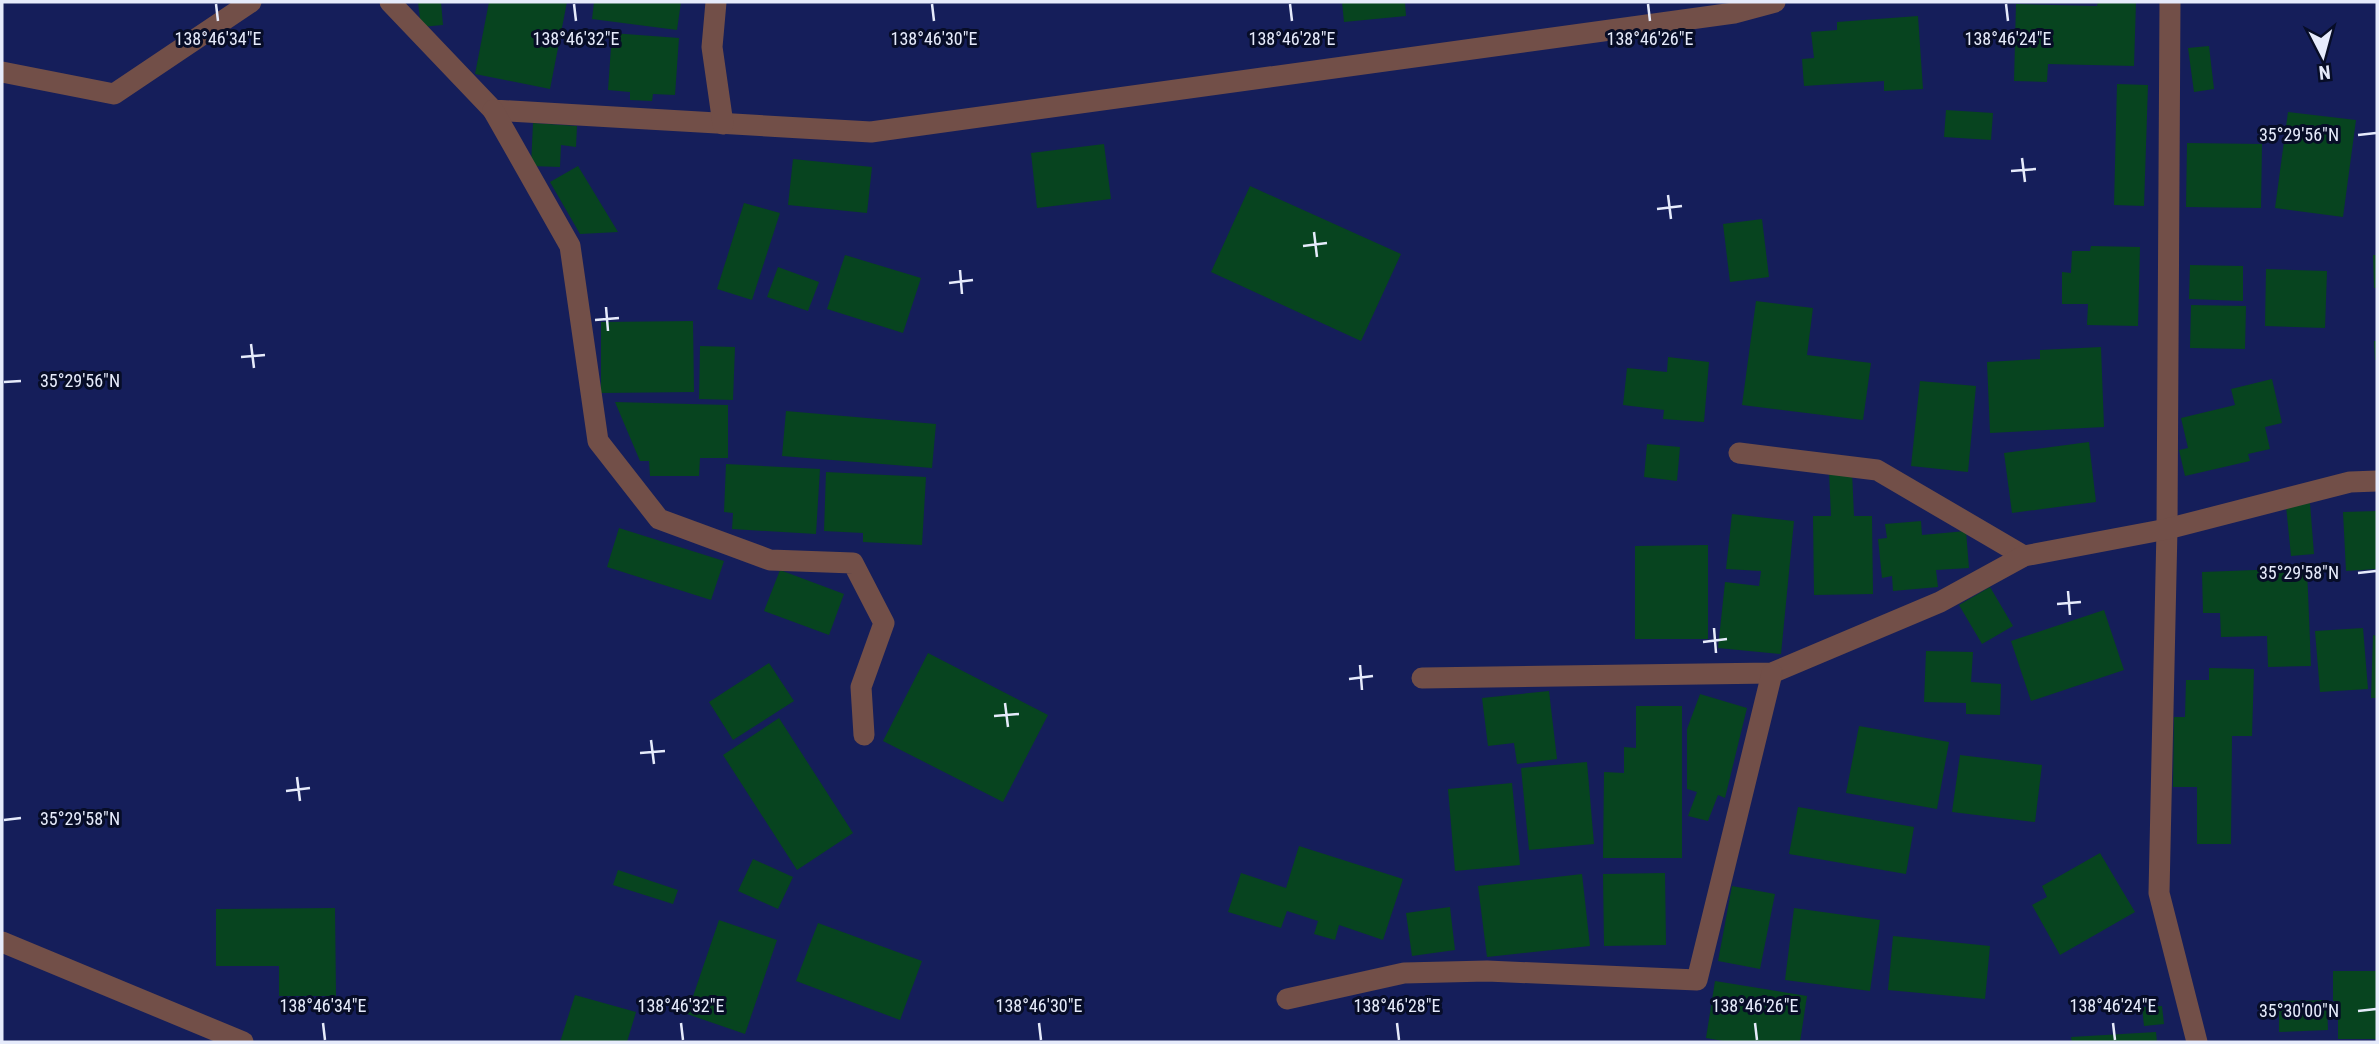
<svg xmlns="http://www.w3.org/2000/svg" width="2379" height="1044" font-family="'Roboto Condensed',sans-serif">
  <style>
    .building { fill: #07441f }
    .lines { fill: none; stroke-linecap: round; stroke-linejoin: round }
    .minor { stroke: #724f48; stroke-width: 21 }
    .ticks { fill: none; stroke: #e6ebfb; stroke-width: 2.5 }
    .ticks-label { font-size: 18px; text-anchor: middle; fill: #e6ebfb; stroke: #070d27; stroke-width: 6; stroke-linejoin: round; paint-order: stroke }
  </style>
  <rect width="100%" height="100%" fill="#151e5a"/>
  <g class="building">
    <polygon points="418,2 441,2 443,25 421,27"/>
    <polygon points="489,2 567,2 550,89 475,74"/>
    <polygon points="594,2 681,2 677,30 592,19"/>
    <polygon points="1342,2 1405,2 1406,16 1344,22"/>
    <polygon points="2098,2 2136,2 2134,66 2048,64 2047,82 2014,81 2016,4 2097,6"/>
    <polygon points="1918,16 1923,89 1884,91 1884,81 1804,86 1802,59 1814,58 1811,32 1837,30 1837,22"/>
    <polygon points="612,33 679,38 675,95 653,94 652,101 630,100 630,92 608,90"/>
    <polygon points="2209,46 2214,89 2194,92 2188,48"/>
    <polygon points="2117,84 2148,85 2144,206 2114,205"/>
    <polygon points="1946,110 1993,113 1991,140 1944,137"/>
    <polygon points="2288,112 2356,120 2343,217 2275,208"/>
    <polygon points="533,123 577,126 576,147 561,145 560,167 531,166"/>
    <polygon points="2187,143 2262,144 2261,208 2186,207"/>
    <polygon points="1104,144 1111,199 1037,208 1031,153"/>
    <polygon points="793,159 872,167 867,213 788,205"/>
    <polygon points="578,166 618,232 580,234 550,182"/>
    <polygon points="1250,186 1401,254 1361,341 1211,272"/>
    <polygon points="744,203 780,213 752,300 717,289"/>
    <polygon points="1762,219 1769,277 1730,282 1723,224"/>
    <polygon points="2091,246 2140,247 2138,326 2087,325 2088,304 2062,304 2062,272 2071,273 2072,251 2090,251"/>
    <polygon points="845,255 921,278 903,333 827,309"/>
    <polygon points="2373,255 2377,255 2377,288 2374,288"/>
    <polygon points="2190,265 2243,266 2243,301 2189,299"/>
    <polygon points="778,267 819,282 808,311 767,297"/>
    <polygon points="2266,269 2327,271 2325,328 2265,326"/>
    <polygon points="1756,301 1813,308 1807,355 1871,363 1863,420 1742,405"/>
    <polygon points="2191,305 2246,306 2245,349 2190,348"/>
    <polygon points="693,321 694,392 601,393 601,322"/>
    <polygon points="2374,341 2377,341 2377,360 2375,360"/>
    <polygon points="700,346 735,347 733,400 699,399"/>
    <polygon points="2101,347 2104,427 1990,433 1987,362 2040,359 2040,350"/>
    <polygon points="1668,357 1709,362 1704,422 1663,419 1664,410 1623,405 1627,368 1667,372"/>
    <polygon points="2272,379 2282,423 2265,427 2270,449 2248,454 2250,461 2185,476 2179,450 2188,448 2181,418 2235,405 2231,389"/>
    <polygon points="1920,381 1976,386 1968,472 1911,466"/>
    <polygon points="615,402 728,405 728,458 700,458 699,476 650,476 649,461 640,461"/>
    <polygon points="786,411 936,424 932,468 782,456"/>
    <polygon points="2089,442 2096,502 2012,513 2004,453"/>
    <polygon points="1647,444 1680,447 1677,481 1644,477"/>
    <polygon points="726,464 820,469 816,534 732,529 733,513 724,512"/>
    <polygon points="1852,471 1854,516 1872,516 1873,594 1814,595 1813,516 1831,516 1829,472"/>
    <polygon points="826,472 926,477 922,545 863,542 863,533 824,531"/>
    <polygon points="2310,503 2314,554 2291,556 2286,506"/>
    <polygon points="2377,511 2377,569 2346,571 2343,512"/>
    <polygon points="1732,514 1794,521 1781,654 1718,648 1725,582 1759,586 1761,571 1726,569"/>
    <polygon points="1921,521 1922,535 1966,531 1969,568 1936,570 1938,587 1893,591 1892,576 1882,578 1878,539 1887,538 1885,524"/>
    <polygon points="619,528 724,561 711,600 607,567"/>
    <polygon points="1708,545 1708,639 1635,639 1635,546"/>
    <polygon points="2307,568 2311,666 2268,667 2267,636 2221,637 2220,613 2203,613 2202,572"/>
    <polygon points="780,570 844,594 829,635 764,611"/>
    <polygon points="1990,587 2013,626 1982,644 1959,605"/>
    <polygon points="2104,610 2124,670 2031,701 2011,641"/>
    <polygon points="2363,628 2368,689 2320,692 2315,631"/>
    <polygon points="2373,635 2377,636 2377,698 2371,698"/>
    <polygon points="1926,651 1973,652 1971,682 2001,684 2000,715 1966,714 1966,703 1924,702"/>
    <polygon points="928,653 1048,715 1003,802 883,741"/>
    <polygon points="769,663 794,701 733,740 709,702"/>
    <polygon points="2209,668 2254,669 2252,736 2232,736 2231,844 2197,844 2197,787 2173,787 2174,717 2185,717 2186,680 2209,680"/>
    <polygon points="1549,691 1557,759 1517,764 1514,743 1488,746 1482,698"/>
    <polygon points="1700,694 1747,708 1725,798 1718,795 1708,821 1688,816 1697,792 1687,789 1687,729"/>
    <polygon points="1636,706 1682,706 1682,858 1603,858 1604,772 1624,773 1624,747 1636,748"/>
    <polygon points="779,718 853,833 797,870 723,755"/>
    <polygon points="1859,726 1949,742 1937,809 1846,793"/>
    <polygon points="1960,755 2042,765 2035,822 1952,812"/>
    <polygon points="1587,762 1594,844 1529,850 1521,768"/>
    <polygon points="1512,783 1520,865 1455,871 1448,789"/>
    <polygon points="1798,807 1914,827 1906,874 1789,854"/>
    <polygon points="1299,846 1403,879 1383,940 1339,925 1335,940 1314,934 1318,921 1287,911 1281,928 1228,912 1241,873 1286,888"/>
    <polygon points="2100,853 2135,912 2060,955 2032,905 2047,897 2042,886"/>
    <polygon points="753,859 793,877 778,909 738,891"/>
    <polygon points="618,870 678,890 673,904 613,885"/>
    <polygon points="1665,873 1666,945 1604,946 1603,874"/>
    <polygon points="1582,874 1590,946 1487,957 1478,886"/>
    <polygon points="1732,886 1775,894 1760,969 1718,961"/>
    <polygon points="1450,907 1455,950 1412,956 1406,913"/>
    <polygon points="335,908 336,996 279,996 279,966 216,966 216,909"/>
    <polygon points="1794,908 1880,920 1870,991 1785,980"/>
    <polygon points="719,920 777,940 745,1034 687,1014"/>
    <polygon points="818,923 922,961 900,1020 796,981"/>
    <polygon points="1893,936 1990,946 1985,999 1888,990"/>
    <polygon points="2333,971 2377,971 2377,1039 2338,1039 2338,1002 2333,1001"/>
    <polygon points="1715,981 1807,996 1800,1042 1729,1042 1706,1038"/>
    <polygon points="575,995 636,1012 627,1042 560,1042"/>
    <polygon points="2327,1000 2328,1030 2279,1032 2279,1001"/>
    <polygon points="2162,1006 2164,1024 2144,1026 2142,1007"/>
    <polygon points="2156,1032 2157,1042 2072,1042 2071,1037"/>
  </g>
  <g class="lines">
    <g class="minor">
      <polyline points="390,2 493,110 871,132 1734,13 1775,2"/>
      <polyline points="716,2 712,47 723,124"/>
      <polyline points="2170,2 2167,529 2159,893 2197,1042"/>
      <polyline points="2,72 114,94 251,2"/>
      <polyline points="493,110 570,246 598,441 659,519 770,560 853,563 884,623 861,687 864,735"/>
      <polyline points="1739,453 1877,470 2024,556"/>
      <polyline points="1422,678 1772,673 1940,602 2024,556 2167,529 2350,482 2377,481"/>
      <polyline points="2,942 243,1042"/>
      <polyline points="1287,999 1404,973 1487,971 1697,980 1772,673"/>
    </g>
  </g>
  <path class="ticks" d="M216,4L218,21M574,4L576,21M932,4L934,21M1290,4L1292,21M1648,4L1650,21M2006,4L2008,21M2358,135L2376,133M2022,158L2025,182M2011,171L2036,169M1668,195L1671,219M1657,209L1682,206M1314,232L1317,257M1303,246L1327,243M960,270L962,294M949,283L973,280M606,307L608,331M595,320L619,318M251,344L254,368M241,357L265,355M4,382L21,381M2358,573L2376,571M2068,591L2070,615M2057,604L2081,602M1714,628L1716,653M1703,642L1727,639M1360,665L1362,690M1349,679L1373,676M1005,703L1008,727M994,716L1019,714M651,740L654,764M640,753L665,751M297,777L300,801M286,791L310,788M4,820L21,818M2358,1011L2376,1009M323,1023L325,1040M681,1023L683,1040M1039,1023L1041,1040M1397,1023L1399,1040M1755,1023L1757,1040M2113,1023L2115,1040"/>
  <g class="ticks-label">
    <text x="218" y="45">138°46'34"E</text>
    <text x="576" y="45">138°46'32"E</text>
    <text x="934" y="45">138°46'30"E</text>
    <text x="1292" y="45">138°46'28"E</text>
    <text x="1650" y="45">138°46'26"E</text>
    <text x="2008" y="45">138°46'24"E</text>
    <text x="2299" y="141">35°29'56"N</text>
    <text x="80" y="387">35°29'56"N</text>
    <text x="2299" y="579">35°29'58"N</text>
    <text x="80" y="825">35°29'58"N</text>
    <text x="323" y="1012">138°46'34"E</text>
    <text x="681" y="1012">138°46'32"E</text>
    <text x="1039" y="1012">138°46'30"E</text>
    <text x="1397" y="1012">138°46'28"E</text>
    <text x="1755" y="1012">138°46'26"E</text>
    <text x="2113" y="1012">138°46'24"E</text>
    <text x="2299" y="1017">35°30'00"N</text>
  </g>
  <rect width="2379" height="1044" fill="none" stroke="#e6ebfb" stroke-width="7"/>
  <g transform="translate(2323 56) rotate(174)" stroke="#070d27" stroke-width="5" paint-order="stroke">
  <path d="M0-5L12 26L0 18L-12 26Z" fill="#e6ebfb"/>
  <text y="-10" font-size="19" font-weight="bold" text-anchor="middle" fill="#e6ebfb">N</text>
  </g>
</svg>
